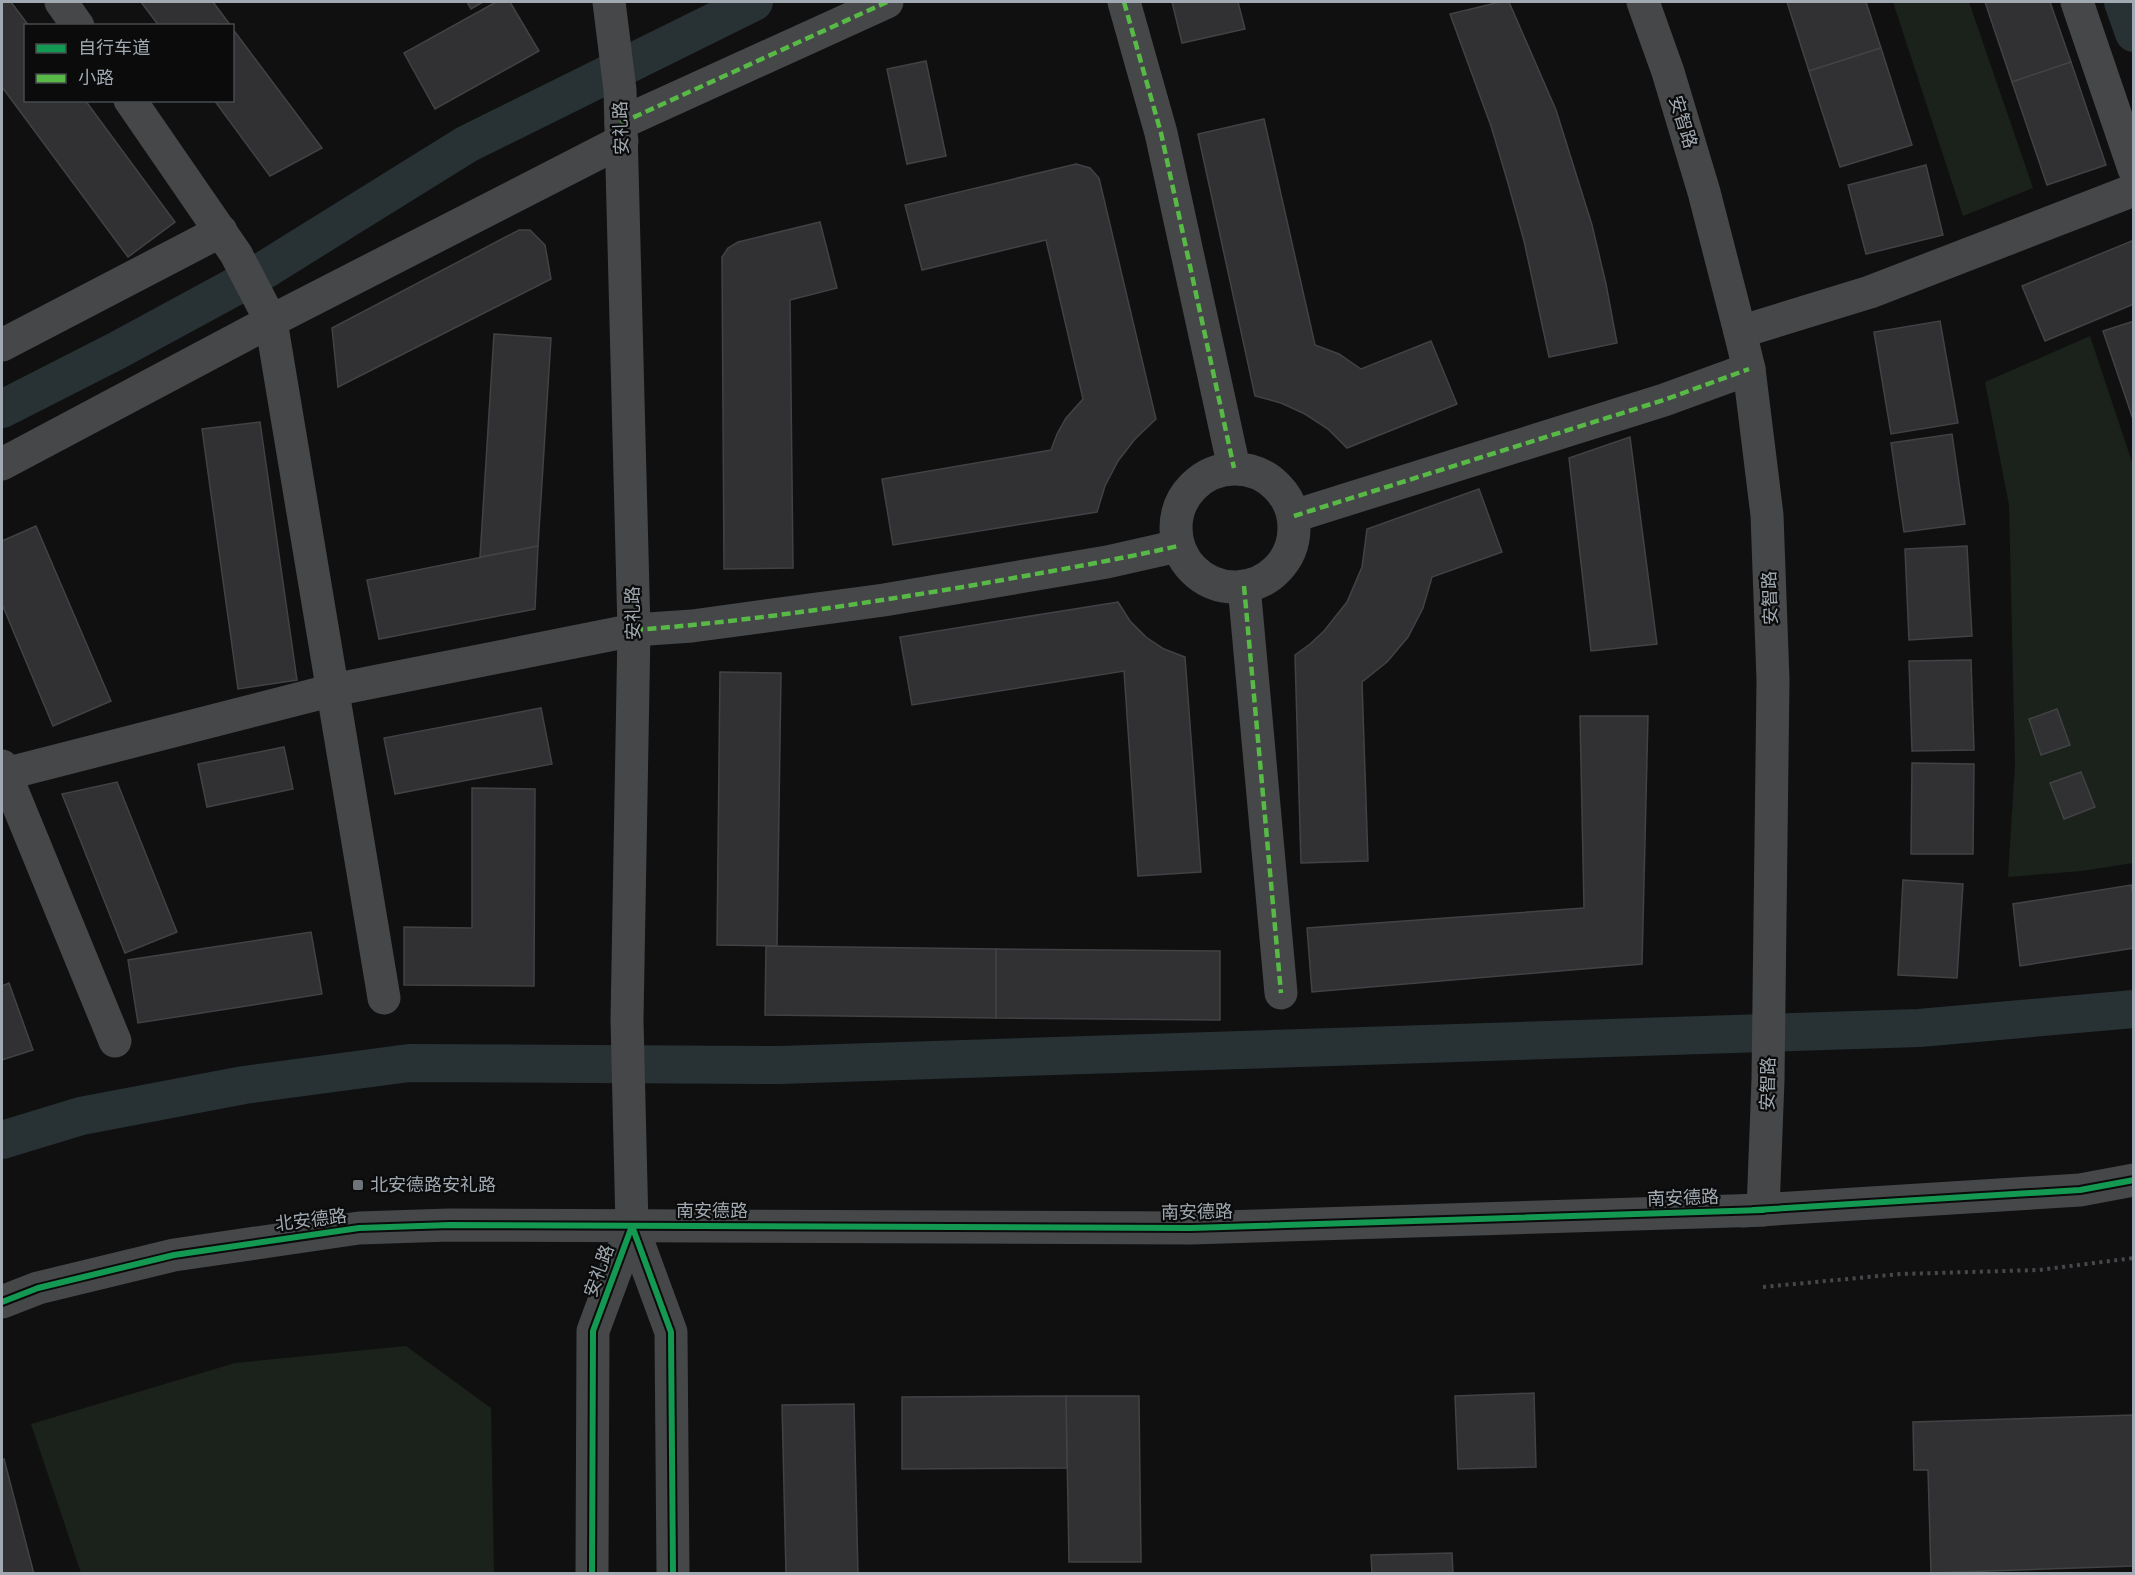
<svg xmlns="http://www.w3.org/2000/svg" width="2135" height="1575" font-family="Helvetica,'Noto Sans SC',sans-serif">
  <style>
    .green { fill: #1b211b }
    .lines { fill: none; stroke-linecap: round; stroke-linejoin: round }
    .canal { stroke: #283235; stroke-width: 38 }
    .building { fill: #313133; stroke: #404244; stroke-width: 1.5 }
    .path { stroke: #46484b; stroke-width: 4; stroke-dasharray: 3 4.5; stroke-linecap: butt }
    .minor { stroke: #454749; stroke-width: 33 }
    .quiet { stroke: #58b947; stroke-width: 4.5; stroke-dasharray: 9 4.5; stroke-linecap: butt }
    .cycleway-casing { stroke: #0b0b0c; stroke-width: 10 }
    .cycleway { stroke: #139951; stroke-width: 6 }
    .poi-dot { fill: #6e747a; stroke: #0b0b0c; stroke-width: 2 }
    .labels { text-anchor: middle; dominant-baseline: central; stroke-width: 4.5; stroke-linejoin: round; paint-order: stroke }
    .street-label { font-size: 18px; fill: #a1aab2; stroke: #0b0b0c }
    .poi-label { font-size: 18px; fill: #a1aab2; stroke: #0b0b0c; text-anchor: start }
  </style>
  <rect width="100%" height="100%" fill="#101011"/>
  <g class="green">
    <polygon points="1893,2 1969,2 2033,188 1963,216"/>
    <polygon points="2090,336 2133,465 2133,863 2082,871 2008,877 2015,764 2009,505 1985,382"/>
    <polygon points="406,1346 491,1408 494,1573 81,1573 31,1424 235,1363"/>
  </g>
  <g class="lines">
    <g class="canal">
      <polyline points="2123,2 2134,33"/>
      <polyline points="2,409 118,350 258,274 467,144 754,2"/>
      <polyline points="2,1140 81,1116 244,1085 409,1063 779,1065 1919,1028 2134,1009"/>
    </g>
  </g>
  <g class="building">
    <polygon points="2,2 11,2 29,26 26,26 26,100 85,100 175,222 128,257 2,87"/>
    <polygon points="141,2 213,2 231,26 159,26"/>
    <polygon points="467,2 483,2 471,9"/>
    <polygon points="496,2 510,2 539,51 435,109 404,53"/>
    <polygon points="1172,2 1238,2 1245,29 1182,43"/>
    <polygon points="1500,2 1509,2 1556,110 1592,225 1606,284 1617,343 1549,357 1524,241 1508,183 1491,126 1450,14"/>
    <polygon points="1787,2 1866,2 1881,48 1809,71"/>
    <polygon points="1985,2 2050,2 2071,62 2012,82"/>
    <polygon points="232,28 322,148 270,176 214,100 232,100"/>
    <polygon points="1881,48 1912,145 1840,167 1809,71"/>
    <polygon points="926,61 946,156 907,164 887,69"/>
    <polygon points="2071,62 2106,165 2047,185 2012,82"/>
    <polygon points="1264,119 1315,345 1339,354 1361,369 1431,341 1457,404 1347,448 1328,429 1305,414 1281,403 1255,396 1198,134"/>
    <polygon points="1076,164 1090,168 1099,178 1156,419 1135,439 1118,461 1105,486 1097,512 893,545 882,479 1051,450 1057,434 1066,418 1083,399 1046,240 922,270 905,205"/>
    <polygon points="1926,165 1943,235 1866,254 1848,185"/>
    <polygon points="820,222 837,288 790,300 793,568 724,569 722,257 728,248 738,242"/>
    <polygon points="519,230 530,230 545,245 551,279 338,387 332,328"/>
    <polygon points="2134,240 2134,304 2045,341 2022,286"/>
    <polygon points="1940,321 1958,423 1891,434 1874,332"/>
    <polygon points="2134,321 2134,422 2103,331"/>
    <polygon points="494,334 551,338 538,546 480,557"/>
    <polygon points="260,422 297,680 238,689 202,429"/>
    <polygon points="1952,434 1965,524 1904,532 1891,443"/>
    <polygon points="1630,437 1657,644 1591,651 1569,458"/>
    <polygon points="1479,489 1502,552 1432,577 1423,608 1408,637 1387,662 1362,682 1368,861 1301,863 1295,655 1310,644 1324,631 1347,602 1362,567 1367,529"/>
    <polygon points="36,526 111,701 53,726 2,604 2,541"/>
    <polygon points="538,546 535,609 379,639 367,580"/>
    <polygon points="1967,546 1972,636 1909,640 1905,549"/>
    <polygon points="1118,602 1130,621 1146,637 1164,649 1185,657 1201,872 1138,876 1124,671 912,705 900,637"/>
    <polygon points="1971,660 1974,750 1912,751 1909,661"/>
    <polygon points="720,672 781,673 777,946 717,945"/>
    <polygon points="541,708 552,764 395,794 384,738"/>
    <polygon points="2057,709 2070,745 2041,755 2029,719"/>
    <polygon points="1580,716 1648,716 1642,964 1312,992 1307,928 1584,908"/>
    <polygon points="284,747 293,789 207,807 198,764"/>
    <polygon points="1912,763 1974,764 1973,854 1911,854"/>
    <polygon points="2081,772 2095,807 2064,819 2050,783"/>
    <polygon points="117,782 177,932 125,953 62,794"/>
    <polygon points="472,788 535,789 534,986 404,985 404,927 472,928"/>
    <polygon points="1903,880 1963,884 1957,978 1898,975"/>
    <polygon points="2131,885 2134,898 2134,948 2020,966 2013,904"/>
    <polygon points="311,932 322,994 138,1023 128,960"/>
    <polygon points="766,946 996,949 996,1018 765,1015"/>
    <polygon points="996,949 1220,951 1220,1020 996,1018"/>
    <polygon points="9,983 33,1050 2,1060 2,986"/>
    <polygon points="1534,1393 1536,1467 1458,1469 1455,1396"/>
    <polygon points="1066,1396 1139,1396 1141,1562 1069,1562"/>
    <polygon points="1066,1396 1067,1468 902,1469 902,1397"/>
    <polygon points="854,1404 858,1574 786,1574 782,1405"/>
    <polygon points="2134,1415 2134,1566 1931,1573 1928,1470 1914,1470 1913,1422"/>
    <polygon points="4,1459 34,1574 2,1574 2,1460"/>
    <polygon points="1452,1553 1453,1574 1372,1574 1371,1555"/>
  </g>
  <g class="lines">
    <polyline class="path" points="1763,1287 1900,1274 2039,1270 2134,1258"/>
    <g class="minor">
      <polyline points="61,2 78,26"/>
      <polyline points="609,2 620,90 634,630 627,1020 632,1226 671,1332 673,1574"/>
      <polyline points="1124,2 1161,133 1234,468"/>
      <polyline points="2077,2 2134,169"/>
      <polyline points="130,100 236,254 271,321 384,998"/>
      <polyline points="621,123 887,2"/>
      <polyline points="1740,332 1870,292 2134,190"/>
      <polyline points="2,345 221,231"/>
      <polyline points="2,464 271,321 622,141"/>
      <circle cx="1235" cy="528" r="59"/>
      <polyline points="1294,516 1664,400 1749,369"/>
      <polyline points="1244,586 1281,993"/>
      <polyline points="2,766 115,1041"/>
      <polyline points="5,774 333,690 634,630 692,626 884,600 1107,562 1178,546"/>
      <polyline points="1743,1211 2080,1190 2134,1180"/>
      <polyline points="2,1302 38,1288 174,1255 359,1228 450,1225 1191,1228 1763,1210 1768,1080 1773,680 1767,515 1749,369 1740,332 1704,192 1668,72 1643,2"/>
      <polyline points="592,1574 593,1331 632,1226"/>
    </g>
    <g class="quiet">
      <polyline points="1124,2 1161,133 1234,468"/>
      <polyline points="621,123 887,2"/>
      <polyline points="1294,516 1664,400 1749,369"/>
      <polyline points="1244,586 1281,993"/>
      <path d="M634,630C744,622 854,605 963,587C1035,574 1107,562 1178,546"/>
    </g>
    <defs>
      <g id="cycleway">
        <polyline points="1754,1210 2080,1190 2134,1180"/>
        <polyline points="632,1226 671,1332 673,1574"/>
        <polyline points="2,1302 38,1288 174,1255 359,1228 450,1225 1191,1228 1763,1210"/>
        <polyline points="592,1574 593,1331 632,1226"/>
      </g>
    </defs>
    <use href="#cycleway" class="cycleway-casing"/>
    <use href="#cycleway" class="cycleway"/>
  </g>
  <rect class="poi-dot" x="352" y="1179" width="12" height="12" rx="3"/>
  <g class="labels">
    <g class="street-label">
      <text transform="translate(1683 122) rotate(73)">安智路</text>
      <text transform="translate(621 128) rotate(-92)">安礼路</text>
      <text transform="translate(1770 598) rotate(-92)">安智路</text>
      <text transform="translate(633 613) rotate(-91)">安礼路</text>
      <text transform="translate(1768 1084) rotate(-89)">安智路</text>
      <text transform="translate(1683 1198) rotate(-2)">南安德路</text>
      <text x="712" y="1211">南安德路</text>
      <text transform="translate(1197 1212) rotate(-1)">南安德路</text>
      <text transform="translate(311 1220) rotate(-7)">北安德路</text>
      <text transform="translate(599 1271) rotate(-70)">安礼路</text>
    </g>
    <g class="poi-label">
      <text x="370" y="1185">北安德路安礼路</text>
    </g>
  </g>
  <rect width="2135" height="1575" fill="none" stroke="#a1aab2" stroke-width="6"/>
  <rect x="24" y="24" width="210" height="78" fill="#0b0b0c" stroke="#474b4e" stroke-width="1.5"/>
  <rect x="36" y="44" width="30" height="9" fill="#139951" stroke="#474b4e" stroke-width="1.5"/>
  <text x="78" y="54" font-size="18" fill="#a1aab2">自行车道</text>
  <rect x="36" y="74" width="30" height="9" fill="#58b947" stroke="#474b4e" stroke-width="1.5"/>
  <text x="78" y="84" font-size="18" fill="#a1aab2">小路</text>
</svg>
